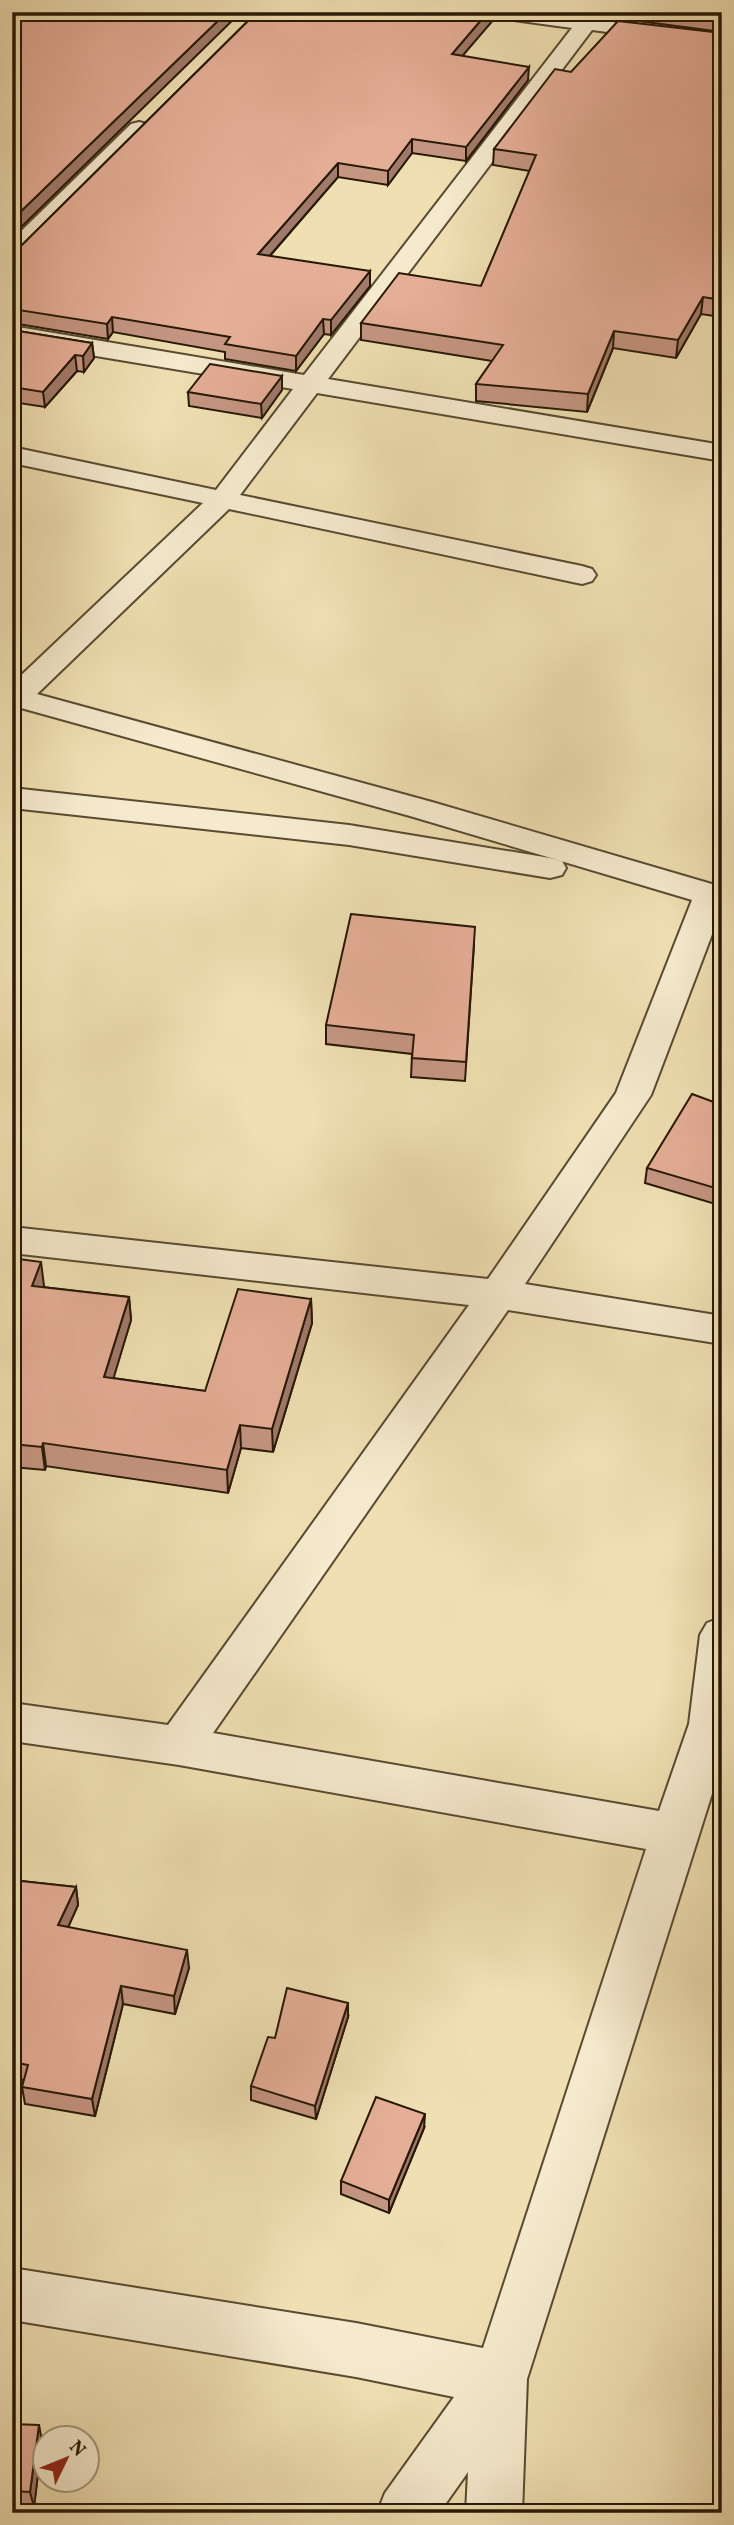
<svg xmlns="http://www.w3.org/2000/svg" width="734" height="2525" font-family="Vollkorn,serif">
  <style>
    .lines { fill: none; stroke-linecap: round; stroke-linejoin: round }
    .minor-casing { stroke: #594a31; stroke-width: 4 }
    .minor { fill: #f5eacd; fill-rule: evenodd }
    .wall { fill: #c59682; stroke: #271806; stroke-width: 2 }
    .shaded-wall { fill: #a07a6a; stroke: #271806; stroke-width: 2 }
    .building { fill: #e5ae97; stroke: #271806; stroke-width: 2 }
  </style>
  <rect width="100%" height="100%" fill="#efdfb2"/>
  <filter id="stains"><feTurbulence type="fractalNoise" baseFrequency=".00286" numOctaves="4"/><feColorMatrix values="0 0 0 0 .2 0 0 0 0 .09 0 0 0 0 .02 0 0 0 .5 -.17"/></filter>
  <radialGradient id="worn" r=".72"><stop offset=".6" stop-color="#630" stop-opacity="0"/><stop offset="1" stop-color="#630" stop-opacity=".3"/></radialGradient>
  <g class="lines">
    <defs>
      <g id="minor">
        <polygon points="488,12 548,12 581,16 584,12 605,12 600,19 614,22 617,26 607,32 592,30 328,379 722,445 722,461 317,393 240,495 582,566 592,569 596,575 592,581 582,584 229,509 37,694 432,802 722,887 722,908 651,1095 525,1284 722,1316 722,1344 508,1310 213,1733 659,1811 689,1724 700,1635 707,1623 722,1617 722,1762 527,2379 522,2513 466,2513 468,2472 439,2513 377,2513 385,2493 454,2397 356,2377 12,2320 12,2268 356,2323 483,2348 646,1849 179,1765 12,1741 12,1703 168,1725 469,1305 12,1253 12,1227 488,1279 616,1093 692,900 410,816 21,708 12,710 12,684 203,503 12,463 12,447 216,490 293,389 12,342 12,326 304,375 572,28 498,18"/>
        <polygon points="139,122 147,124 150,129 147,134 21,259 12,261 12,240 131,124"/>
        <polygon points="12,788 349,825 550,858 562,861 566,868 562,875 550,878 349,845 12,808"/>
      </g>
    </defs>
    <use href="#minor" class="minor-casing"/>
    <use href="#minor" class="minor"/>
  </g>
  <g class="wall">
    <polygon points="257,12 494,12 494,19 462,56 528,80 466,161 412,153 388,185 338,177 270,256 370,286 331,335 324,334 296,371 225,359 225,352 113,332 108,339 12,323 12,248 20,247"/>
    <polygon points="631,12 722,12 722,32 631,20"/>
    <polygon points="722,33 722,317 701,314 676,358 613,348 587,412 476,401 476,384 492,361 361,340 361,323 481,286 530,171 493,165 494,149 571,72"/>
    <polygon points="12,330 92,343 94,358 84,372 77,371 45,407 12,402"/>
    <polygon points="282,376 282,390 262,418 189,406 188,392"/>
    <polygon points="474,945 465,1081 411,1077 412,1054 326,1044 326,1025"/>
    <polygon points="722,1105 722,1206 645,1183 647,1168"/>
    <polygon points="12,1258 44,1286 43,1287 129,1297 131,1320 113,1378 205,1391 311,1299 312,1323 273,1452 241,1448 228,1493 46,1466 45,1470 12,1467"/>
    <polygon points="12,1880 76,1887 78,1905 68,1927 189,1968 175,2014 123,2004 95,2116 25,2104 22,2087 24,2080 12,2078"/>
    <polygon points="348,2017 316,2119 251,2100 251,2086"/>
    <polygon points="424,2128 389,2213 341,2194 341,2181"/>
    <polygon points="12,2424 42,2441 34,2507 12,2505"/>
  </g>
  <g class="shaded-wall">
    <polygon points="227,12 241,12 12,236 12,220"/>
    <polygon points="488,12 494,12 494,19 452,68 452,54"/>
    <polygon points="529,67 528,80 466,161 466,147"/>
    <polygon points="412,139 412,153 388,185 388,171"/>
    <polygon points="338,163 338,177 259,268 258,254"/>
    <polygon points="370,271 370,286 331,335 331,320"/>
    <polygon points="703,297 701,314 676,358 678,340"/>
    <polygon points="112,317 113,332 108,339 107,324"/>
    <polygon points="323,319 324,334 296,371 296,356"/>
    <polygon points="614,331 613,348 587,412 588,394"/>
    <polygon points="92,343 94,358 84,372 83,356"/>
    <polygon points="75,355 77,371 45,407 43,392"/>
    <polygon points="282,376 282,390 262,418 261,404"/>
    <polygon points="41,1262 44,1286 35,1309 32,1286"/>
    <polygon points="129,1297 131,1320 107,1400 104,1377"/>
    <polygon points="311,1299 312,1323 273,1452 272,1429"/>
    <polygon points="240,1425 241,1448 228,1493 227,1470"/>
    <polygon points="43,1443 46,1466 45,1470 42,1447"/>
    <polygon points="76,1887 78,1905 61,1943 58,1925"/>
    <polygon points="187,1950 189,1968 175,2014 174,1996"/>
    <polygon points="121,1986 123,2004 95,2116 92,2099"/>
    <polygon points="348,2003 348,2017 316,2119 315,2106"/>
    <polygon points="425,2114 424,2128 389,2213 389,2200"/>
    <polygon points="39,2425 42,2441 34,2507 30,2492"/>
  </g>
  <g class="building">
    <polygon points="12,12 227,12 12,220"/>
    <polygon points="257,12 488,12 452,54 529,67 466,147 412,139 388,171 338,163 258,254 370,271 331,320 323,319 296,356 225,344 230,337 112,317 107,324 12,309 12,248 20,247"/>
    <polygon points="686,12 722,12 722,17"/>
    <polygon points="618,21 722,33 722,300 703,297 678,340 614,331 588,394 476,384 503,345 361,323 399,273 481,286 536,155 494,149 555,69 571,72"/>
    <polygon points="12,330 92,343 83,356 75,355 43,392 12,387"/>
    <polygon points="210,364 282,376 261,404 188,392"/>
    <polygon points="351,914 475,927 466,1062 412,1058 414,1035 326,1025"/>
    <polygon points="692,1094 722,1105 722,1190 647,1168"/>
    <polygon points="12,1258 41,1262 32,1286 129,1297 104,1377 205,1391 238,1289 311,1299 272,1429 240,1425 227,1470 43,1443 42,1447 12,1444"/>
    <polygon points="12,1880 76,1887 58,1925 187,1950 174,1996 121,1986 92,2099 22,2087 28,2065 12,2062"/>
    <polygon points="287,1988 348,2003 315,2106 251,2086 268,2037 275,2038"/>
    <polygon points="376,2097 425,2114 389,2200 341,2181"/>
    <polygon points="12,2424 39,2425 30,2492 12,2491"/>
  </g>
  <rect width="734" height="2525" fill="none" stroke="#efdfb2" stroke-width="42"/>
  <rect x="14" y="14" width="706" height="2497" fill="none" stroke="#271806" stroke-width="3.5"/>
  <rect x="21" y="21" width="692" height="2483" fill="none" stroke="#271806" stroke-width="2"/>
  <g transform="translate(66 2459) rotate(47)"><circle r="33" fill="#f5eacd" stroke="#a3967d" stroke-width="2"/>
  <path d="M0-5L12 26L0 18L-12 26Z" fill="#8f2418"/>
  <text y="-10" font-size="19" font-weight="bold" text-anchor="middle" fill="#271806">N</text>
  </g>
  <rect width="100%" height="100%" filter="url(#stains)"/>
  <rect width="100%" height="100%" fill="url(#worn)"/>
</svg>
